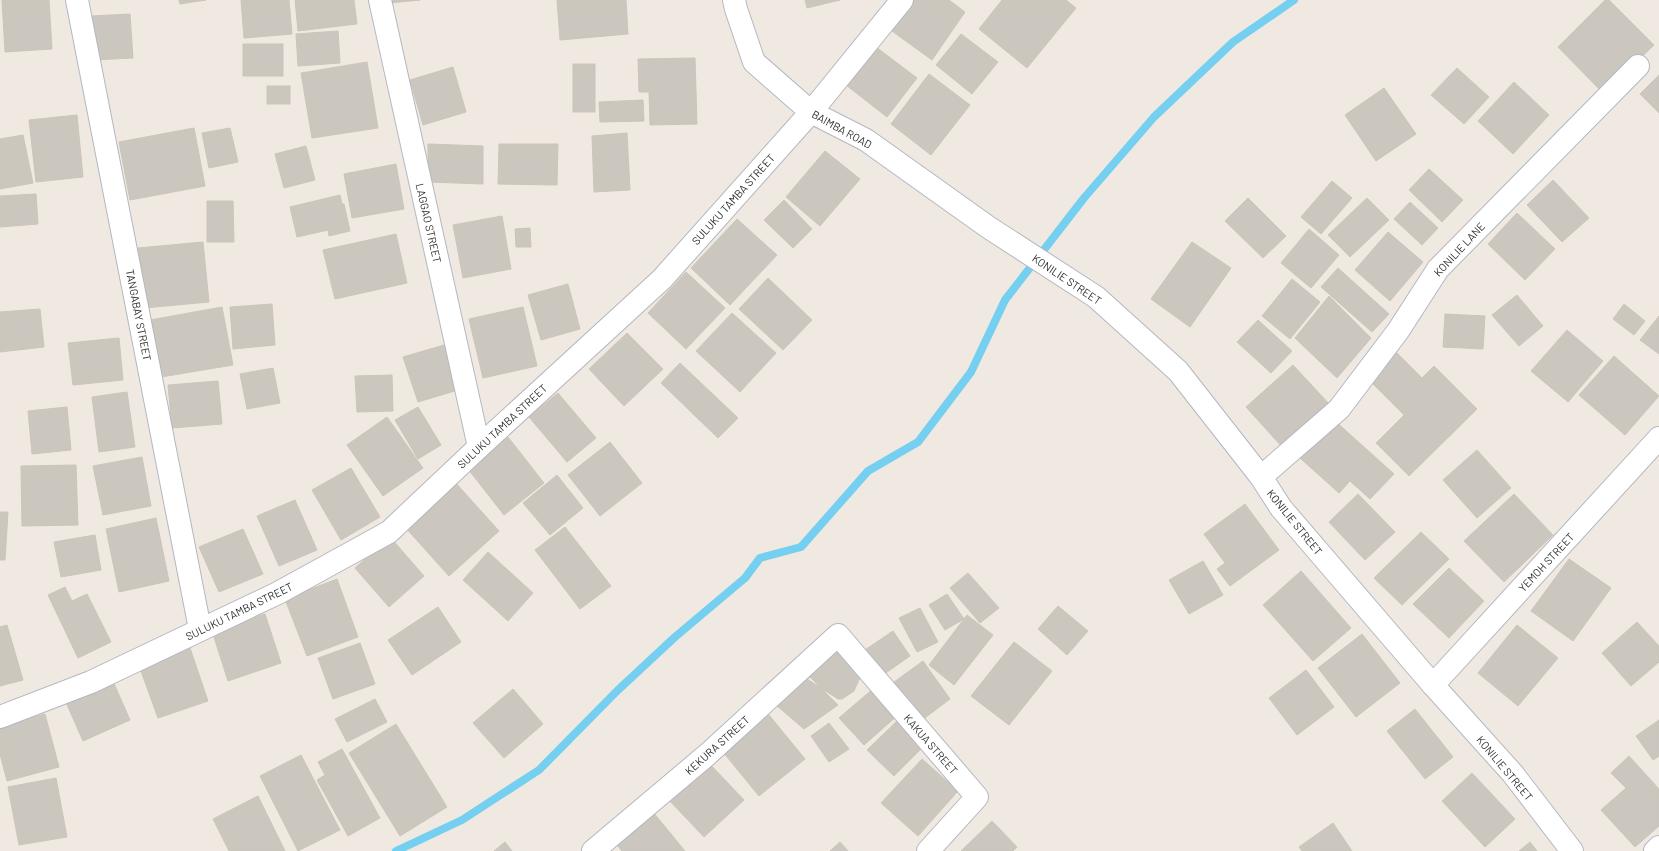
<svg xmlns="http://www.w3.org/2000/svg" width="1659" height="851" font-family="Barlow,sans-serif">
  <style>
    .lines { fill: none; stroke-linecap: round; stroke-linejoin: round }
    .stream { stroke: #75cff0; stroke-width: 8 }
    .building { fill: #cbc7bf; stroke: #cbc5ba }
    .street-casing { stroke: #b4b7c1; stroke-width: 24 }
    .street { stroke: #fff; stroke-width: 22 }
    .labels { text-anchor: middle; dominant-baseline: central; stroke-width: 3.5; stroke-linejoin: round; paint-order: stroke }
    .street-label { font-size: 11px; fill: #2e2e2e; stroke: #fff }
  </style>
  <rect width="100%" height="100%" fill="#efe9e1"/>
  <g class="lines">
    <polyline class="stream" points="396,851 462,820 539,770 618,690 675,637 745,578 760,558 801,547 868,471 918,442 971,372 1005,300 1084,198 1154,117 1233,42 1294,0"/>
  </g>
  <g class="building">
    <polygon points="2,0 49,0 52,49 5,52"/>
    <polygon points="179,0 206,0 180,4"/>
    <polygon points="241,0 289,0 292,34 244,38"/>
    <polygon points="295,0 354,0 357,24 298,31"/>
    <polygon points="390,0 420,0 390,3"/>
    <polygon points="557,0 626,0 628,34 560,40"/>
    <polygon points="805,0 840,0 807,8"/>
    <polygon points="914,0 949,0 965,12 932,60 892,31"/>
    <polygon points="1002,0 1066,0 1076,8 1027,68 979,29"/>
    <polygon points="1605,0 1609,0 1654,45 1604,94 1558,47"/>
    <polygon points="130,14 133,58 94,60 91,16"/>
    <polygon points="338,31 340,63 298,66 296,34"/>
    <polygon points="961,34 998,62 972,94 936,65"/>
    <rect x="243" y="44" width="40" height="32"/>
    <polygon points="876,47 917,78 887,117 846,85"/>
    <polygon points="695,58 697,124 650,125 649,92 639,92 638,59"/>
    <polygon points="367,62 378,128 312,138 301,73"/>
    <rect x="573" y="64" width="22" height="48"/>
    <polygon points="453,67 466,112 423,125 410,80"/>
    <polygon points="1457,68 1489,97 1464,124 1431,95"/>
    <polygon points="929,74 970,105 931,155 891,124"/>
    <polygon points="1659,75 1659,113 1640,94"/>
    <polygon points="1514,82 1549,115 1513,154 1478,121"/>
    <rect x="267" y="86" width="23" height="18"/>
    <polygon points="1384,88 1416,134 1376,161 1345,115"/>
    <polygon points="643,100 644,121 600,122 599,102"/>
    <polygon points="77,115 83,177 36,182 29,120"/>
    <polygon points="194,128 205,186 130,200 119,142"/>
    <polygon points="230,128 238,162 209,168 202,133"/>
    <polygon points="627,133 630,190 594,192 592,136"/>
    <polygon points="23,135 33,183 0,189 0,139"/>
    <polygon points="428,144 483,146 483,184 428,182"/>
    <polygon points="499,144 558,144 557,185 498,184"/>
    <polygon points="306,146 315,180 284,188 275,154"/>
    <polygon points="825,151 860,179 820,226 786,197"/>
    <polygon points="396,164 404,209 352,218 344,174"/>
    <polygon points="1429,169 1463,200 1442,222 1409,190"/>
    <polygon points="1553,180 1589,218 1562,242 1527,205"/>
    <polygon points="1332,181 1352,198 1321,234 1301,217"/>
    <polygon points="36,194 38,224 0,227 0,196"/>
    <polygon points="340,195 342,204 344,204 350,231 329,236 328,230 297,237 290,207"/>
    <polygon points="1248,198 1286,236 1263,258 1225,221"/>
    <polygon points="1367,198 1389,220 1350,257 1328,235"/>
    <polygon points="784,200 812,229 793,248 764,220"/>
    <polygon points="207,201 233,201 234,242 207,242"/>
    <polygon points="1410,202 1438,228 1422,245 1394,219"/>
    <polygon points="1517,213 1555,249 1525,280 1488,244"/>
    <polygon points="502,216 511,269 463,278 453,225"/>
    <polygon points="737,219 777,255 730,305 691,268"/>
    <polygon points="530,228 531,247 516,247 515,229"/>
    <polygon points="1309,229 1339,255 1311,288 1281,263"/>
    <polygon points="1388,232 1423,262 1390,301 1355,270"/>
    <polygon points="396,234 407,283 335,299 323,250"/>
    <polygon points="203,242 209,302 144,308 138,248"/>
    <polygon points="1192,242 1231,268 1190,327 1151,299"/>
    <polygon points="1338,268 1389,314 1372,332 1321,287"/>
    <polygon points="686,272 725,308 686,349 648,313"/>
    <polygon points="768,278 812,320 783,350 739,309"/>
    <polygon points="1292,279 1320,302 1290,339 1262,316"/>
    <polygon points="568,284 580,329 541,340 528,295"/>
    <polygon points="1517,295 1543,326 1519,346 1492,315"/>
    <polygon points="1329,296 1371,338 1337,378 1295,338"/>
    <polygon points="272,304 275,345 233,349 230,307"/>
    <polygon points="1624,304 1645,321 1634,335 1613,319"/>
    <polygon points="222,307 233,365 161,377 150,320"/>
    <polygon points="523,307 537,366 483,378 469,319"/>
    <polygon points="40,309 44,347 0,352 0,312"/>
    <polygon points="732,313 776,353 740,392 696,351"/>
    <polygon points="1445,314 1485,316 1483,349 1443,347"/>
    <polygon points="1659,316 1659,354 1640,340"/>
    <polygon points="1258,320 1292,351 1271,373 1237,342"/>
    <polygon points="1567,330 1603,361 1568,402 1531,371"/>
    <polygon points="627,333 663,369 624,406 589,369"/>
    <polygon points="119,338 123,380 73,385 68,343"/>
    <polygon points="444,345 458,390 418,402 403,357"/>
    <polygon points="1397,353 1422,378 1434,366 1477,409 1409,476 1376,443 1404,415 1369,380"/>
    <polygon points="1614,356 1659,396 1625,435 1579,395"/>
    <polygon points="680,363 738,418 718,438 661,383"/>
    <polygon points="1293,365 1331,406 1284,449 1246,407"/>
    <polygon points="273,368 280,403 247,409 240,374"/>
    <polygon points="392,375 393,411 357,412 355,376"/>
    <polygon points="218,381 222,424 172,428 168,385"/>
    <polygon points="127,392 135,447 99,452 92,397"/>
    <polygon points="558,393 596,438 567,462 529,417"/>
    <polygon points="67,407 71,450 32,454 28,411"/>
    <polygon points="418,407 441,445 418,459 395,420"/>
    <polygon points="387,417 423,468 383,496 347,445"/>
    <polygon points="1334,420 1394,474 1370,499 1350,481 1339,493 1300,458"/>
    <polygon points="508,437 544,483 504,515 468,469"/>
    <polygon points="610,442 642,483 600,516 568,475"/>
    <polygon points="1477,450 1511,488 1477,518 1443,480"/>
    <polygon points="142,457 151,506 103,515 93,466"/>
    <polygon points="76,465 78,525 22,526 21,466"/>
    <polygon points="351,468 380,517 341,540 312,490"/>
    <polygon points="557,475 583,508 550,535 523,503"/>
    <polygon points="454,481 499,531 449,576 404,526"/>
    <polygon points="1358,494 1395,532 1365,560 1329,522"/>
    <polygon points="1514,494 1553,535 1504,582 1464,541"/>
    <polygon points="295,500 317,550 279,566 257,516"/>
    <polygon points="1245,504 1279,550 1230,586 1217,569 1225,563 1204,534"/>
    <polygon points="0,512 8,512 5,560 0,560"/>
    <polygon points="156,518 169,581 119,592 106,529"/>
    <polygon points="565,527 611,586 580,609 535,550"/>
    <polygon points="243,529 263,574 219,592 199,547"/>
    <polygon points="1421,532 1449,559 1402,605 1374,578"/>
    <polygon points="95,535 101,570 61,577 54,542"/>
    <polygon points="390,537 424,576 389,607 355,568"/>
    <polygon points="488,552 533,593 508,621 463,580"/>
    <polygon points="1569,559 1611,588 1573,641 1531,611"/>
    <polygon points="1203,561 1223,595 1189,614 1169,580"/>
    <polygon points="1449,568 1484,601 1449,638 1413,604"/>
    <polygon points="1301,571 1351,628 1313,661 1263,605"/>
    <polygon points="968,573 999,608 980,623 950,588"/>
    <polygon points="337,579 358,637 307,656 285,599"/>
    <polygon points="65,587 72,601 87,594 111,642 78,658 48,595"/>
    <polygon points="947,594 964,619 945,630 929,605"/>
    <polygon points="1058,606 1088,631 1067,655 1038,629"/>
    <polygon points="438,607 461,642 412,675 388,640"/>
    <polygon points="920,608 938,642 917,652 899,618"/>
    <polygon points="265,614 281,663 228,681 212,631"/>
    <polygon points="967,615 993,635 954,685 929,665"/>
    <polygon points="1637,622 1659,646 1659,662 1631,686 1602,653"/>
    <polygon points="7,625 23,680 0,686 0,627"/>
    <polygon points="1517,625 1558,658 1518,706 1478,673"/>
    <polygon points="893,631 910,656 880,677 862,652"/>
    <polygon points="1362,634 1400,683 1356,717 1318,668"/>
    <polygon points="838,639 862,673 854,691 842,699 838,699 821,688 810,677 807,679 798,673"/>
    <polygon points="188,642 208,701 158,718 137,660"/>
    <polygon points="1014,642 1052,671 1009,725 971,696"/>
    <polygon points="360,643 375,684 333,699 318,658"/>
    <polygon points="923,661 950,699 918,723 890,685"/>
    <polygon points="1306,670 1334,707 1297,735 1269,698"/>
    <polygon points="112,679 130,720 83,741 65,700"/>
    <polygon points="807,679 821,688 838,705 804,729 776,705"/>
    <polygon points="874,688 898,715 864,745 839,718"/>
    <polygon points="513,689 543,724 504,758 473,723"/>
    <polygon points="375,699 387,722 347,742 335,719"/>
    <polygon points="1415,709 1453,757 1425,779 1387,731"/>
    <polygon points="45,714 59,767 7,781 0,754 0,726"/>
    <polygon points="769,715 805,759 759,796 723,752"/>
    <polygon points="898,720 924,746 894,776 867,750"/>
    <polygon points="1659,720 1659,756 1653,760 1636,736"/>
    <polygon points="829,723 849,749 829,762 811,736"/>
    <polygon points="396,724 447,807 400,836 349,753"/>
    <polygon points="342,749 380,818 348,836 317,780 325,775 318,762"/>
    <polygon points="301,755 340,830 298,851 260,776"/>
    <polygon points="1629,756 1659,789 1659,826 1635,847 1601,810 1626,788 1611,773"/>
    <polygon points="922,759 958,791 918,836 881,803"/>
    <polygon points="707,761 744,800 704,837 667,798"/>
    <polygon points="1472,773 1515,819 1485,847 1442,801"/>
    <polygon points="56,778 67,837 19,845 8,787"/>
    <polygon points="258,796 285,851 229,851 213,819"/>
    <polygon points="648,806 685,851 622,851 610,837"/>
    <polygon points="992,821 1017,847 1013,851 961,851"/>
    <polygon points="1333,823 1352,851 1302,851 1299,847"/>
    <polygon points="505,842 512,851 494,851"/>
    <polygon points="840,842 848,851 830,851"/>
    <polygon points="1530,842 1537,851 1519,851"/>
  </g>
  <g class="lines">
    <defs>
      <g id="street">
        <polyline points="77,0 200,629"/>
        <polyline points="380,0 479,447"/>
        <polyline points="734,0 736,9 754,62 811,112 866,140 988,227 1096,297 1178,371 1261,477 1281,508 1433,685 1513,774 1572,851"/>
        <polyline points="1261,477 1339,409 1398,331 1438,269 1638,66"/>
        <polyline points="1433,685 1659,438"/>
        <polyline points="0,717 91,682 278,593 389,532 479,447 662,279 811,112 902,0"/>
        <polyline points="593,851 708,754 838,635 977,797 928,851"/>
        <polyline points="1655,851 1659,847"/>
      </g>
    </defs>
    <use href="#street" class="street-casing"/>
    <use href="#street" class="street"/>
  </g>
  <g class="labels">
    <g class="street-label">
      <text transform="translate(842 129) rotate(29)">BAIMBA ROAD</text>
      <text transform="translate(733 199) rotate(-48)">SULUKU TAMBA STREET</text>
      <text transform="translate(429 223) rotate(77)">LAGGAO STREET</text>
      <text transform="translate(1459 249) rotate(-47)">KONILIE LANE</text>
      <text transform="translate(1067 279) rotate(34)">KONILIE STREET</text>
      <text transform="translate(139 315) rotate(79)">TANGABAY STREET</text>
      <text transform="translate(502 426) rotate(-43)">SULUKU TAMBA STREET</text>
      <text transform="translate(1295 522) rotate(51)">KONILIE STREET</text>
      <text transform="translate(1546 562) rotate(-47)">YEMOH STREET</text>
      <text transform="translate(239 611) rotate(-26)">SULUKU TAMBA STREET</text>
      <text transform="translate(931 744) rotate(49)">KAKUA STREET</text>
      <text transform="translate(717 745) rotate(-42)">KEKURA STREET</text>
      <text transform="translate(1505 768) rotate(50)">KONILIE STREET</text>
    </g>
  </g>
</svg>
